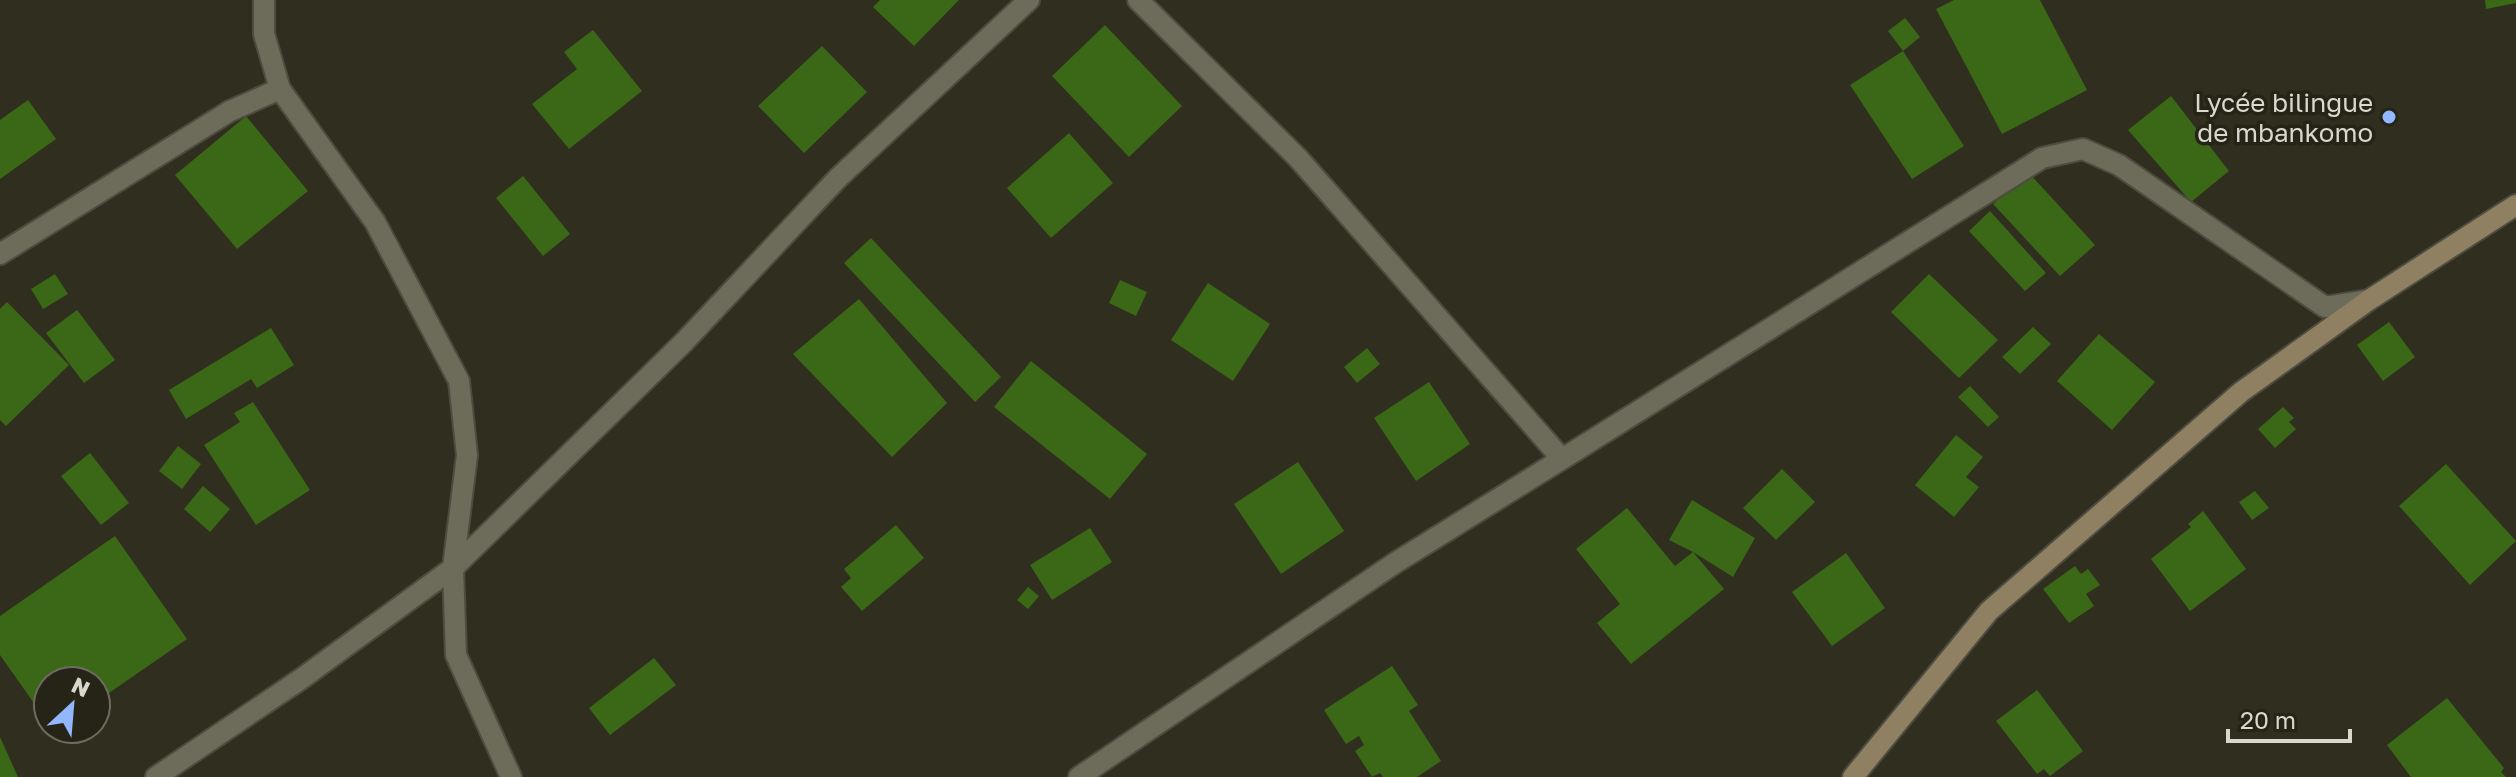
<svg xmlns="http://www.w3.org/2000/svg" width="2516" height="777" font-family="'Golos Text',sans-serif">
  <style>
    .building { fill: #3a6816 }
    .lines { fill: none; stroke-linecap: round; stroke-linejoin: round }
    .street-casing { stroke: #4e4c40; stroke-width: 24 }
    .secondary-casing { stroke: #4e4c40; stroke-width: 24 }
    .street { stroke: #6d6c5b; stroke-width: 20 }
    .secondary { stroke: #8f8062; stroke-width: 20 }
    .poi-dot { fill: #92b7fd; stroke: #262416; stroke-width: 3 }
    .labels { text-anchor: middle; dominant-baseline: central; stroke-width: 7; stroke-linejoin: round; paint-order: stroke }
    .poi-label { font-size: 26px; fill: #d9d8cf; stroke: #262416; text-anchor: end }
  </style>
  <rect width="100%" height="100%" fill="#302e1f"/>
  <g class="building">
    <polygon points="880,0 959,0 914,46 873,7"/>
    <polygon points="1954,0 2040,0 2087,90 2002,134 1936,9"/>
    <polygon points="2485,0 2516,0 2516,3 2486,9"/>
    <polygon points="1905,18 1920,37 1903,51 1888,31"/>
    <polygon points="1105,25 1182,106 1129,157 1052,76"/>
    <polygon points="593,30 642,91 569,149 532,104 577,69 564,52"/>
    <polygon points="822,46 867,92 804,153 758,106"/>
    <polygon points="1903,51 1964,146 1912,179 1850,85"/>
    <polygon points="2171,96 2229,171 2191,202 2128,130"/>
    <polygon points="28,100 56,139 0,179 0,120"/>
    <polygon points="246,116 308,191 237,249 175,175"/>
    <polygon points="1069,133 1113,183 1051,238 1007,188"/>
    <polygon points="2028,172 2095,245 2060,276 1993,204"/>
    <polygon points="523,176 570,234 543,256 496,198"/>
    <polygon points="1990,211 2046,273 2025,291 1969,231"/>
    <polygon points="871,238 1001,377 975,402 844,263"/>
    <polygon points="55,274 68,294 43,309 31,289"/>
    <polygon points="1929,274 1998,340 1959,378 1891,312"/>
    <polygon points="1120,280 1147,292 1136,316 1109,303"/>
    <polygon points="1208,283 1270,324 1233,381 1171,340"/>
    <polygon points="859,299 947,403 892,457 793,354"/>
    <polygon points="7,302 69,365 6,426 0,420 0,309"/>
    <polygon points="77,310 115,360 84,383 46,333"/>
    <polygon points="2389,322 2415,357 2383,381 2357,345"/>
    <polygon points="2033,327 2051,344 2020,374 2002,357"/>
    <polygon points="271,328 294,365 257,388 251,379 186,419 169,390"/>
    <polygon points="2099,334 2155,382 2112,430 2057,381"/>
    <polygon points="1367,348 1380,364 1357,383 1344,367"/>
    <polygon points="1031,361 1147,454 1110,499 994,407"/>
    <polygon points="1429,382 1470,444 1416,481 1374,418"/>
    <polygon points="1970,386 1999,417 1988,427 1958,397"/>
    <polygon points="253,402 310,490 256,525 204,445 240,422 234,413"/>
    <polygon points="2283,407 2294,418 2289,422 2296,429 2275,448 2258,429"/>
    <polygon points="1956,435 1983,457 1966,477 1979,487 1954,517 1915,485"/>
    <polygon points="178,446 201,464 182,489 159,471"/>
    <polygon points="90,453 129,503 101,525 61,476"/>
    <polygon points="1298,462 1344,531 1281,574 1234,504"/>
    <polygon points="2446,464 2516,541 2470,585 2399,506"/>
    <polygon points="1782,469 1815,502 1776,540 1743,508"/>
    <polygon points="203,486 230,509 210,532 184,509"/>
    <polygon points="2255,491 2269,508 2252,520 2239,502"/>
    <polygon points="1692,500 1755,538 1733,577 1693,552 1724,589 1631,664 1597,623 1620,604 1576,549 1627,508 1675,566 1693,552 1669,540"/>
    <polygon points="2203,511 2246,569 2190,611 2151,559 2191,527 2188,524"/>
    <polygon points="896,525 924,558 862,611 841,587 851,578 844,569"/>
    <polygon points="1090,528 1112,562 1052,600 1030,565"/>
    <polygon points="115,536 187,639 96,702 96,681 48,681 48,723 0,655 0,616"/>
    <polygon points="1846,553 1885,608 1832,646 1792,592"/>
    <polygon points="2075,566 2081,574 2088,569 2100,585 2086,594 2094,606 2069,623 2043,589"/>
    <polygon points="1028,587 1039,596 1028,609 1017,600"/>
    <polygon points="654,658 676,685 610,735 589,708"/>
    <polygon points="1392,666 1418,705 1409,711 1441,761 1417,777 1383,777 1380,773 1372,777 1355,751 1364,745 1359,736 1346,744 1324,710"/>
    <polygon points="2037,690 2083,751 2050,776 2044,769 2037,774 1996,721"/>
    <polygon points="2447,698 2504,768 2501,772 2506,777 2411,777 2387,745"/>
    <polygon points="0,737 18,777 0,777"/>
  </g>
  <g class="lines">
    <defs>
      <g id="street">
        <polyline points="264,0 264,34 280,89 375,222 459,381 467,455 453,568 456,655 511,777"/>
        <polyline points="0,254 230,111 280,89"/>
        <polyline points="1562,459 2042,158 2083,149 2119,165 2325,307 2369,300"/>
        <polyline points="156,777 301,679 453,568 684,342 838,178 1029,0"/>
        <polyline points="1079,777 1395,563 1562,459 1298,158 1138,0"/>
      </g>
      <polyline id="secondary" points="1853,777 1989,611 2241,392 2369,300 2516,205"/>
    </defs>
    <use href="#street" class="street-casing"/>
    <use href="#secondary" class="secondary-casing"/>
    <use href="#street" class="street"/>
    <use href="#secondary" class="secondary"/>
  </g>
  <circle class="poi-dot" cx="2389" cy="117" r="8"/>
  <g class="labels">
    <g class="poi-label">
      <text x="2373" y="102">Lycée bilingue<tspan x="2373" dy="30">de mbankomo</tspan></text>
    </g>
  </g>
  <g transform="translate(72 705) rotate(26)"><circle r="38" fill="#262416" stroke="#6e6c60" stroke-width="2"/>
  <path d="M0-6L14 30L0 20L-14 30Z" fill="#92b7fd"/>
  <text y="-12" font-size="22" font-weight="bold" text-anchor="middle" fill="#d9d8cf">N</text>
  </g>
  <path d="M2228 729v12h122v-12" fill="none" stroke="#d9d8cf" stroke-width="4"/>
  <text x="2240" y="729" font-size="24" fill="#d9d8cf" stroke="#262416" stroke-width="6" paint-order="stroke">20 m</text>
</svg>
